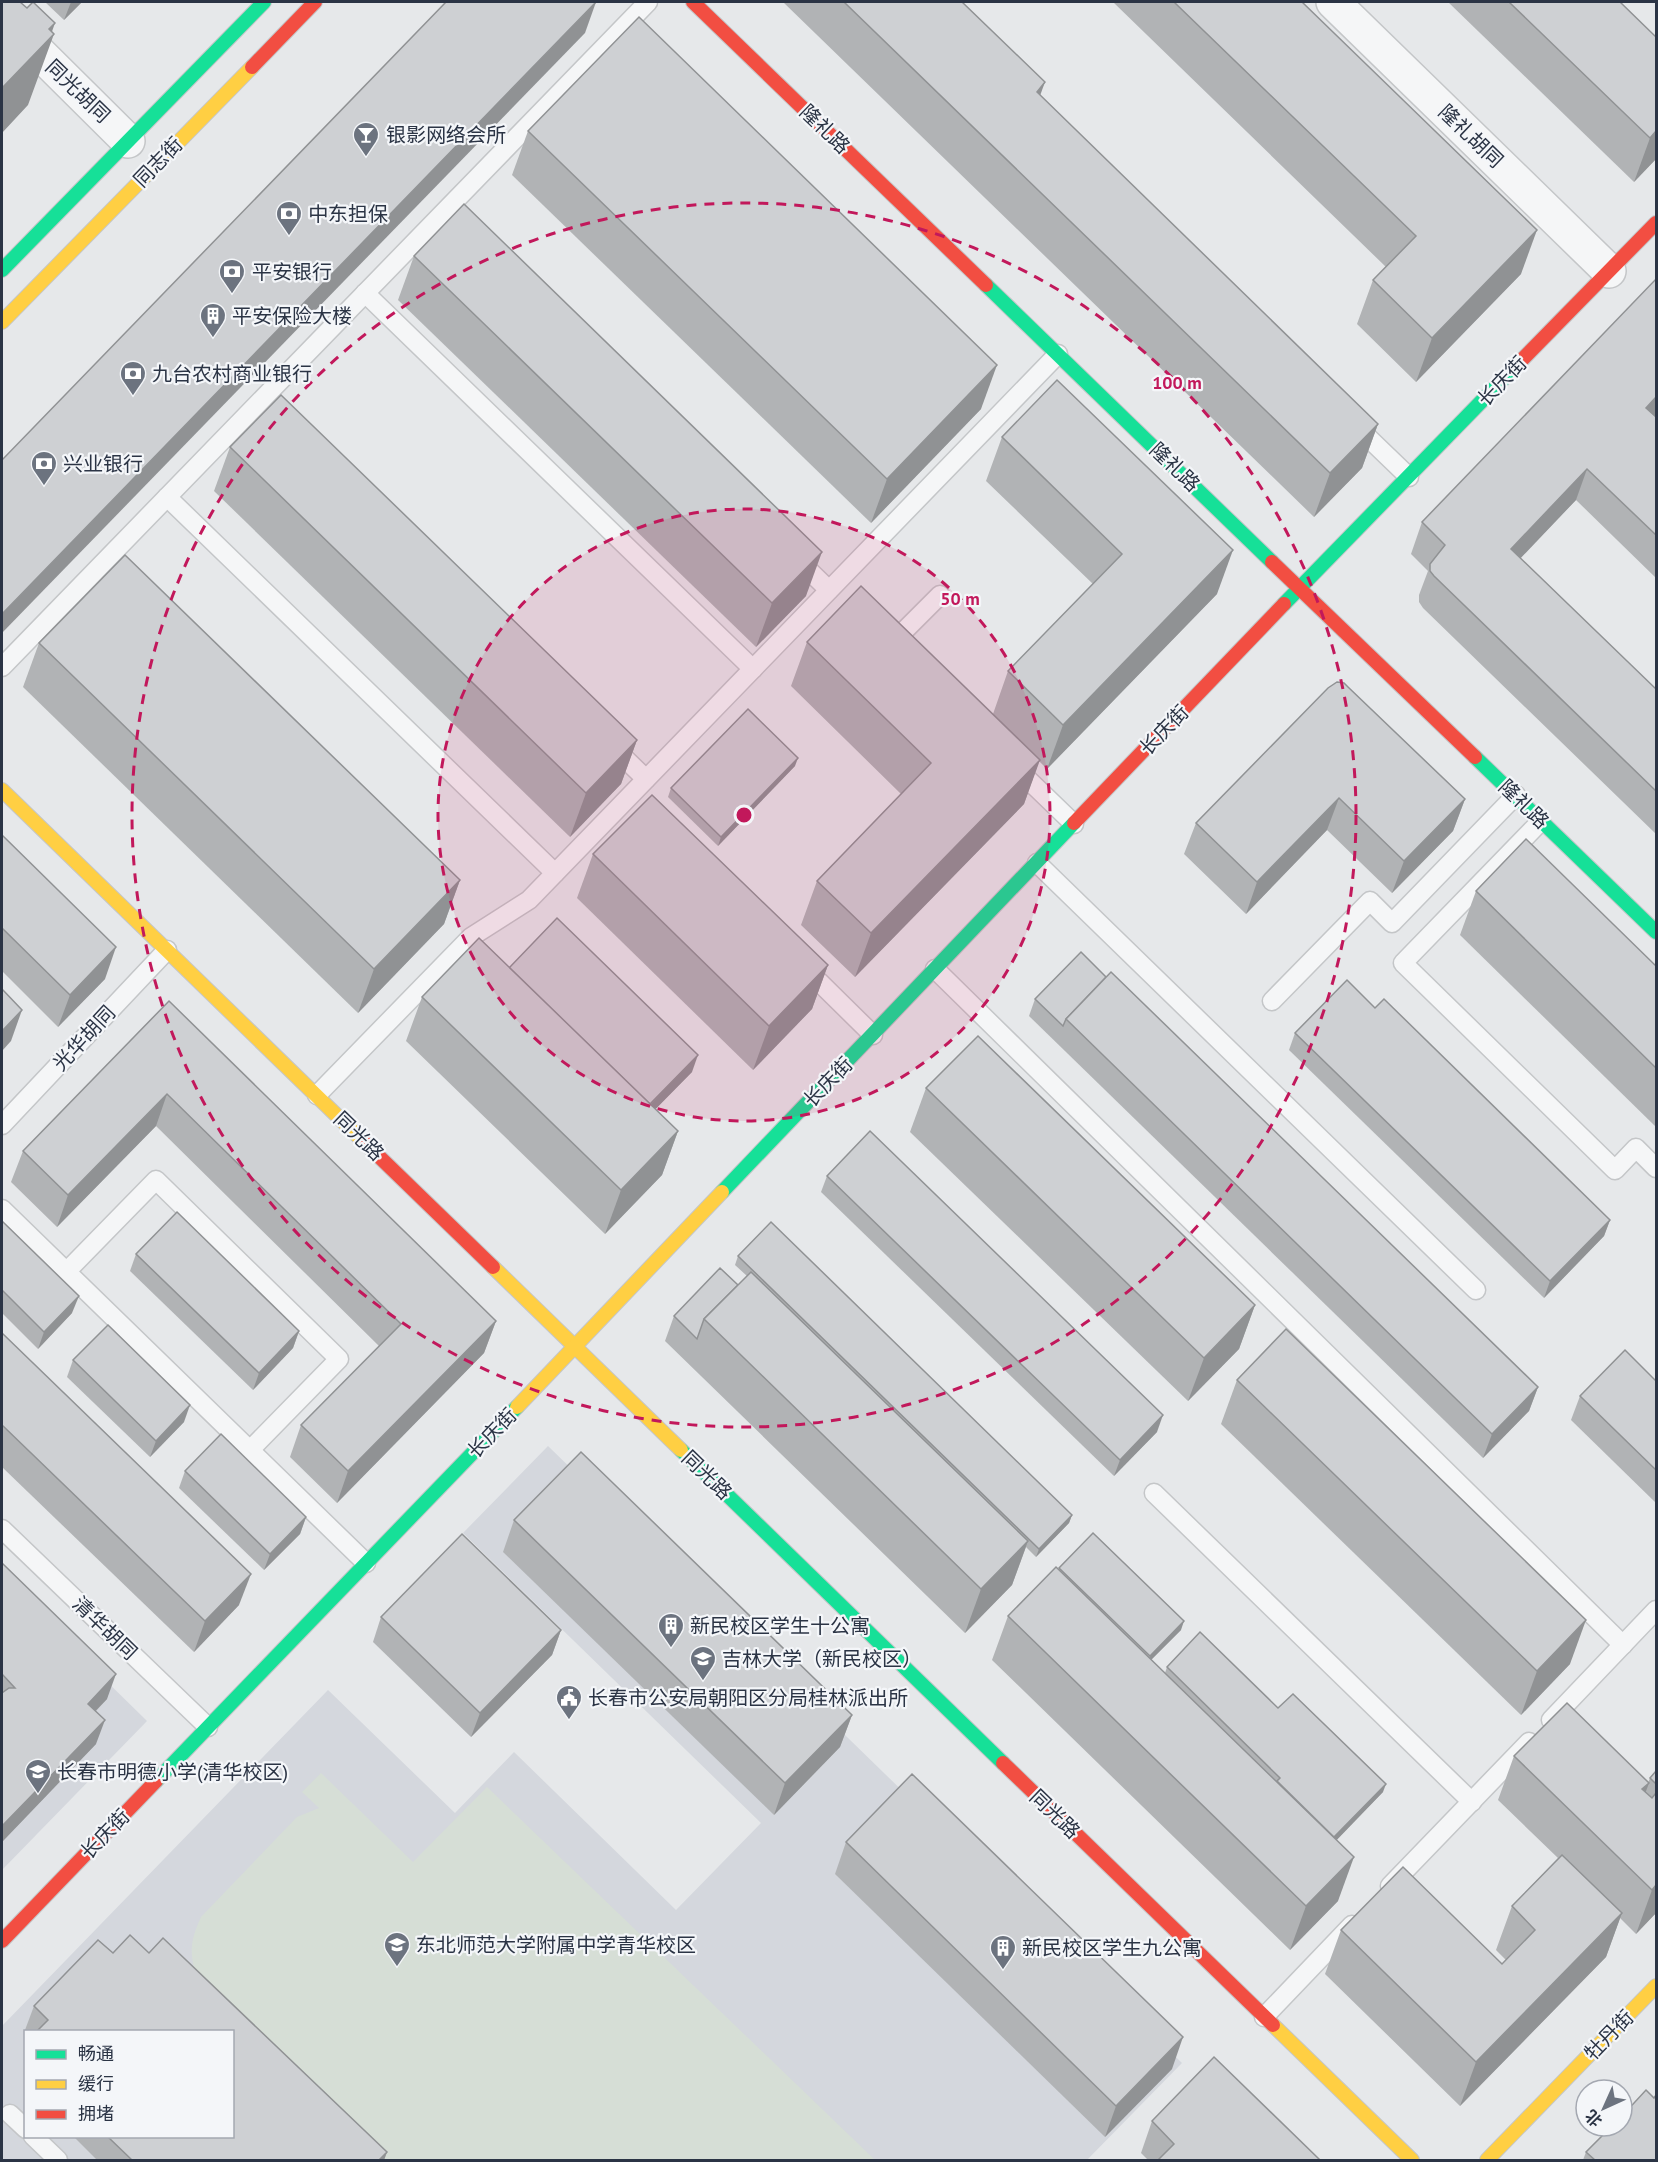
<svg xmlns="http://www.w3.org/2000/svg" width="1658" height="2162" font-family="'PT Sans','Noto Sans SC',sans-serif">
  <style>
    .built { fill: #d4d7dd; fill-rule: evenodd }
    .green { fill: #d6ded6 }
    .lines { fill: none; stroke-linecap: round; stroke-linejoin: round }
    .lane-casing { stroke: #c4c6c8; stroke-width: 21 }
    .street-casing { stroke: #c4c6c8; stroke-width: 36 }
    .fast-casing { stroke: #c4c6c8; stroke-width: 16 }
    .slow-casing { stroke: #c4c6c8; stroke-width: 16 }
    .jam-casing { stroke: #c4c6c8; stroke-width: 16 }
    .lane { stroke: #f5f6f7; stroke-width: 18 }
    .street { stroke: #f5f6f7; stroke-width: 33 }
    .fast { stroke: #16e098; stroke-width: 14 }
    .slow { stroke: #ffcf43; stroke-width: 14 }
    .jam { stroke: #f24e42; stroke-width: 14 }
    .wall { fill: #b1b3b5 }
    .shaded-wall { fill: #909294 }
    .building { fill: #ced0d3; stroke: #909294; stroke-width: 1.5 }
    .ring { fill: none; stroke: #c2185b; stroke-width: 3; stroke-dasharray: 10 8 }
    .labels { text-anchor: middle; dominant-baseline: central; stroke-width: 4.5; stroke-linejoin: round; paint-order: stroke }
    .street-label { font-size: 20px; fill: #2b3445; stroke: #f4f6f9 }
    .poi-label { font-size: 20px; fill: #2b3445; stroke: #f4f6f9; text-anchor: start }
    .centre { fill: #c2185b; stroke: #f4f6f9; stroke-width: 3 }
    .ring-label { font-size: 18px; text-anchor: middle; font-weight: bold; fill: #c2185b; stroke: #f4f6f9; stroke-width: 4.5; stroke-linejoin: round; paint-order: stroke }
  </style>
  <rect width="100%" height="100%" fill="#e6e8ea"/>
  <g class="built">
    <path d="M548,1446L1182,2063L1087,2160H2V2026L328,1690L455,1813L514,1752L676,1910L761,1823L463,1533ZM26,2032H232V2136H26Z"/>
    <polygon points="2,1579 147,1721 2,1870"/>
  </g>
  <path class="green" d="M321,1773L413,1862L487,1787L875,2160H383L197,1978C189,1953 190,1941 201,1917L297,1817L319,1808L302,1792Z"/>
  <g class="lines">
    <defs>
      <g id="lane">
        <polyline points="365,293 753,669"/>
        <polyline points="1354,424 1409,477"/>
        <polyline points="167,497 555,873"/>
        <polyline points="796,558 829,590"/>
        <polyline points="892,647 890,645 940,595"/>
        <polyline points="2,667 648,2"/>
        <polyline points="613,747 646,779"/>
        <polyline points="1015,767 1074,824"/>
        <polyline points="1541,821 1403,963 1615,1170 1636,1148 1656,1168"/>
        <polyline points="1037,863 1476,1290"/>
        <polyline points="804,967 873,1035"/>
        <polyline points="935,969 1623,1645"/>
        <polyline points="1272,1001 1370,901 1392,923 1516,795"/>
        <polyline points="317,1095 471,937 529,900 1058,354"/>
        <polyline points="2,1125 167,950"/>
        <polyline points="2,1209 366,1563"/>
        <polyline points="66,1272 156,1180 339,1359 250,1450"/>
        <polyline points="1154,1493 1472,1802"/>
        <polyline points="2,1529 208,1727"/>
        <polyline points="1551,1720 1656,1610"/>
        <polyline points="1390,1886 1529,1742"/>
        <polyline points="1264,2017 1352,1925"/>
        <polyline points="10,2114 26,2129"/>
        <polyline points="33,2136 58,2160"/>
      </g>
      <g id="street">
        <polyline points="1333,2 1609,271"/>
        <polyline points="2,16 128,141"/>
      </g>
      <g id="fast">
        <polyline points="2,270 264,2"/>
        <polyline points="986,285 1272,562"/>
        <polyline points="1284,604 1514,368"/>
        <polyline points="1475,757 1656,932"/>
        <polyline points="722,1192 1074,823"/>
        <polyline points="681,1450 1003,1763"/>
        <polyline points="156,1781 517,1407"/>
      </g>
      <g id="slow">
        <polyline points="2,322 252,67"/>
        <polyline points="2,790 363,1141"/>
        <polyline points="493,1267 681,1450"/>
        <polyline points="517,1407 722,1192"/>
        <polyline points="1273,2025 1412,2160"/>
        <polyline points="1487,2160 1656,1986"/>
      </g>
      <g id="jam">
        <polyline points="693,2 986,285"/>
        <polyline points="252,67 315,2"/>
        <polyline points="1514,368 1656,223"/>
        <polyline points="1272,562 1475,757"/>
        <polyline points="1074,823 1284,604"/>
        <polyline points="363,1141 493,1267"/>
        <polyline points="1003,1763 1273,2025"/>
        <polyline points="2,1941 156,1781"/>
      </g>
    </defs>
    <use href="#lane" class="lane-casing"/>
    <use href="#street" class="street-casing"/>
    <use href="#fast" class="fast-casing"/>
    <use href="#slow" class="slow-casing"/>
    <use href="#jam" class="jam-casing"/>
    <use href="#lane" class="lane"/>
    <use href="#street" class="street"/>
    <use href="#fast" class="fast"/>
    <use href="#slow" class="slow"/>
    <use href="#jam" class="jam"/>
  </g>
  <g class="wall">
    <polygon points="45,2 82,2 64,20"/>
    <polygon points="783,2 962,2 1041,96 1378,424 1362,468 1314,517"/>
    <polygon points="1113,2 1302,2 1521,274 1416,382 1357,324 1373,280 1386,267"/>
    <polygon points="1448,2 1620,2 1656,37 1656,159 1634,182"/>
    <polygon points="528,131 981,409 871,523 512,175"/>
    <polygon points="414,256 806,596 756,647 398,300"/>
    <polygon points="1656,417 1656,578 1576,500 1520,558 1656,689 1656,834 1423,608 1419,602 1419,595 1428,571 1411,554 1422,522"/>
    <polygon points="1002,437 1217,594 1047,769 1039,761 1024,804 855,977 801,925 817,881 901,794 791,686 807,642 993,714 1008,671 1093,584 986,481"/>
    <polygon points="230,447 637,740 621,784 570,837 214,491"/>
    <polygon points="39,643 460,880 444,924 358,1013 23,687"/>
    <polygon points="1348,687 1465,799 1453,831 1392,893 1327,830 1246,914 1184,854 1196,823"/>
    <polygon points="795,766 718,846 668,797 671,788"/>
    <polygon points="2,835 105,979 58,1027 2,971"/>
    <polygon points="593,854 828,965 812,1009 753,1070 577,898"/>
    <polygon points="1476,891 1656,966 1656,1127 1460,935"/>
    <polygon points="509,968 692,1072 655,1109 678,1131 662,1175 605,1234 406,1041 422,997"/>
    <polygon points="1106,977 1538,1387 1529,1411 1483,1458 1029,1016 1035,999"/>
    <polygon points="169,1001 496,1321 484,1353 337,1503 290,1457 301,1425 379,1346 156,1126 57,1227 11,1182 23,1151"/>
    <polygon points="1295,1033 1610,1220 1604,1236 1544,1298 1289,1050"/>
    <polygon points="926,1088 1255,1305 1239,1349 1188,1401 910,1132"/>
    <polygon points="827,1176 1157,1432 1114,1476 821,1192"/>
    <polygon points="2,1221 72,1313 38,1349 2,1313"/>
    <polygon points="136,1254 299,1331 293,1348 253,1390 130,1271"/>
    <polygon points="738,1256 1072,1515 1069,1523 1036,1557 1026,1547 1012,1585 965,1633 665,1341 674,1316 738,1285 747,1276 735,1265"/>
    <polygon points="2,1333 239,1605 194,1652 2,1467"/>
    <polygon points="73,1360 184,1422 150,1457 67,1377"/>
    <polygon points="1237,1380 1570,1664 1521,1715 1221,1424"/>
    <polygon points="1656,1381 1656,1503 1571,1420 1580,1396"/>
    <polygon points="185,1471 306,1517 300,1534 264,1570 179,1488"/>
    <polygon points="514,1520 852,1715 840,1747 774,1815 503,1552"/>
    <polygon points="2,1563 107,1699 96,1711 96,1744 2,1842"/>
    <polygon points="1059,1568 1181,1630 1151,1660 1165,1673 1167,1667 1278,1708 1383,1792 1336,1840 1338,1901 1290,1950 992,1660 1008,1616 1059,1570"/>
    <polygon points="381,1617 561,1630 552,1655 471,1737 373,1642"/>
    <polygon points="1514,1756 1648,1783 1650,1778 1656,1771 1656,1913 1636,1934 1620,1918 1606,1957 1460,2106 1325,1974 1341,1930 1502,1964 1506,1960 1496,1950 1512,1906 1558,1858 1498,1800"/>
    <polygon points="846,1842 1172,2069 1105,2137 835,1874"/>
    <polygon points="113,1953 149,1953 387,2152 384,2160 97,2160 73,2136 232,2136 232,2031 27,2031 25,2030 34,2006"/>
    <polygon points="1654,2098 1656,2160 1583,2160 1586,2152"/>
    <polygon points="1152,2121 1320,2160 1148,2160 1141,2153"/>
  </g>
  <g class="shaded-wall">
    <polygon points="71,2 82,2 64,20"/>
    <polygon points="596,2 585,33 2,633 2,614"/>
    <polygon points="55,23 49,40 54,34 28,105 2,133 2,88 49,29"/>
    <polygon points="1045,82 1029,126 1037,92"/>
    <polygon points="1656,131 1656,159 1634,182 1650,138"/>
    <polygon points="1537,230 1521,274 1416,382 1432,338"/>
    <polygon points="997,365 981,409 871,523 887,479"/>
    <polygon points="1656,397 1656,417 1635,439 1646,408"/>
    <polygon points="1378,424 1362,468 1314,517 1330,473"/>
    <polygon points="1587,469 1576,500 1499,581 1511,549"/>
    <polygon points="1233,550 1217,594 1047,769 1063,725"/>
    <polygon points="822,552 806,596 756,647 772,603"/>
    <polygon points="637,740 621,784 570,837 586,793"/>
    <polygon points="798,758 795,766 718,846 721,837"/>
    <polygon points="1040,760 1024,804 855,977 871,933"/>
    <polygon points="1339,798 1327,830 1246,914 1257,882"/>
    <polygon points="1465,799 1453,831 1392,893 1404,861"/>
    <polygon points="460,880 444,924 358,1013 374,969"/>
    <polygon points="116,947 105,979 58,1027 70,995"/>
    <polygon points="828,965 812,1009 753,1070 769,1026"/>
    <polygon points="22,1010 11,1041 2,1051 2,1031"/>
    <polygon points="698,1055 692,1072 641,1124 647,1108"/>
    <polygon points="167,1094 156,1126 57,1227 68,1195"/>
    <polygon points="678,1131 662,1175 605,1234 621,1190"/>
    <polygon points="1610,1220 1604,1236 1544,1298 1550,1281"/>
    <polygon points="79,1296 72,1313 38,1349 44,1332"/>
    <polygon points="1255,1305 1239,1349 1188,1401 1204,1358"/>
    <polygon points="496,1321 484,1353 337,1503 348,1471"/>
    <polygon points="299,1331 293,1348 253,1390 259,1373"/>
    <polygon points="1538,1387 1529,1411 1483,1458 1492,1434"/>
    <polygon points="190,1405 184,1422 150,1457 156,1441"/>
    <polygon points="1163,1415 1157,1432 1114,1476 1120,1460"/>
    <polygon points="1072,1515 1069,1523 1036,1557 1039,1549"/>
    <polygon points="306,1517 300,1534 264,1570 270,1554"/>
    <polygon points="1028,1541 1012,1585 965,1633 981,1589"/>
    <polygon points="251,1574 239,1605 194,1652 205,1621"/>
    <polygon points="1586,1620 1570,1664 1521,1715 1537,1671"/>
    <polygon points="1184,1621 1181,1630 1147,1664 1150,1656"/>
    <polygon points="561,1630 552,1655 471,1737 480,1713"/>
    <polygon points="116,1674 107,1699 79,1728 88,1704"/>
    <polygon points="852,1715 840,1747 774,1815 785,1783"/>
    <polygon points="105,1720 96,1744 2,1842 2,1826"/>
    <polygon points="1649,1783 1633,1827 1642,1789"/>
    <polygon points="1386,1784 1383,1792 1331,1846 1334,1837"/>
    <polygon points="1354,1857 1338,1901 1290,1950 1306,1906"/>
    <polygon points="1656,1885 1656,1913 1636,1934 1652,1890"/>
    <polygon points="1622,1913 1606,1957 1460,2106 1476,2062"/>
    <polygon points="1183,2037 1172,2069 1105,2137 1116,2106"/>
    <polygon points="387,2152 384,2160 379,2160"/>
  </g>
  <g class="building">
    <polygon points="2,2 20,2 27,8 33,2 55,23 49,29 54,34 2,88"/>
    <polygon points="446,2 596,2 2,614 2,460"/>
    <polygon points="844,2 962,2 1045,82 1037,92 1378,424 1330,473"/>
    <polygon points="1174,2 1302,2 1537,230 1432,338 1373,280 1416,236"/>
    <polygon points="1509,2 1620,2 1656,37 1656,131 1650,138"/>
    <polygon points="639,17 997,365 887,479 528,131"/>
    <polygon points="464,204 822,552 772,603 414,256"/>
    <polygon points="1656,279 1656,397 1646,408 1656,417 1656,535 1587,469 1511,549 1656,689 1656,791 1434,576 1430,571 1430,564 1445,545 1422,522"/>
    <polygon points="1057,380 1233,550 1063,725 1008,671 1122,554 1002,437"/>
    <polygon points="281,395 637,740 586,793 230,447"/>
    <polygon points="125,555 460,880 374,969 39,643"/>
    <polygon points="861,586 1040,760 871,933 817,881 931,763 807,642"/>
    <polygon points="1337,682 1344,683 1348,687 1465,799 1404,861 1339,798 1257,882 1196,823 1328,688"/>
    <polygon points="748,709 798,758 721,837 671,788"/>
    <polygon points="652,795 828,965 769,1026 593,854"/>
    <polygon points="2,835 116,947 70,995 2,928"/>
    <polygon points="1526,839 1656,966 1656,1068 1476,891"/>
    <polygon points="557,918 698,1055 650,1104 509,968"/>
    <polygon points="479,938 678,1131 621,1190 422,997"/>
    <polygon points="1081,952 1106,977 1066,1019 1063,1026 1035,999"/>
    <polygon points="1111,972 1538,1387 1492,1434 1066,1019"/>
    <polygon points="1347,980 1375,1008 1384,999 1610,1220 1550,1281 1295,1033"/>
    <polygon points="2,989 22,1010 2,1031"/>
    <polygon points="169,1001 496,1321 348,1471 301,1425 401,1324 167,1094 68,1195 23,1151"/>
    <polygon points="978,1036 1255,1305 1204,1358 926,1088"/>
    <polygon points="870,1131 1163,1415 1120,1460 827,1176"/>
    <polygon points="177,1212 299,1331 259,1373 136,1254"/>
    <polygon points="2,1221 79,1296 44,1332 2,1290"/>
    <polygon points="771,1222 1072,1515 1039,1549 738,1256"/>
    <polygon points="720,1268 738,1285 704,1319 697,1339 674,1316"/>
    <polygon points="751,1272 1028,1541 981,1589 704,1319"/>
    <polygon points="108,1325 190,1405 156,1441 73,1360"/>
    <polygon points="1286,1329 1586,1620 1537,1671 1237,1380"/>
    <polygon points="2,1333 251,1574 205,1621 2,1425"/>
    <polygon points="1625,1350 1656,1381 1656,1470 1580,1396"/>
    <polygon points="221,1434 306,1517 270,1554 185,1471"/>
    <polygon points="581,1452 852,1715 785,1783 514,1520"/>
    <polygon points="1093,1533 1184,1621 1150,1656 1059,1568"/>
    <polygon points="462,1534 561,1630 480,1713 381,1617"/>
    <polygon points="2,1563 116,1674 88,1704 105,1720 2,1826 2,1693 9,1688 15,1688 2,1674"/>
    <polygon points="1056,1567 1354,1857 1306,1906 1008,1616"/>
    <polygon points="1200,1632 1278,1708 1293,1694 1386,1784 1334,1837 1277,1781 1280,1778 1167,1667"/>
    <polygon points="1567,1703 1649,1783 1642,1789 1652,1798 1656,1793 1656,1885 1652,1890 1514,1756"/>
    <polygon points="1656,1771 1656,1784 1650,1778"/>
    <polygon points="912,1774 1183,2037 1116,2106 846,1842"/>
    <polygon points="1562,1855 1622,1913 1476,2062 1341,1930 1403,1867 1502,1964 1535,1930 1512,1906"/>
    <polygon points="130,1935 149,1953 163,1938 387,2152 379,2160 132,2160 107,2136 232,2136 232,2031 37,2031 48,2020 34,2006 98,1940 113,1953"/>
    <polygon points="1214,2057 1320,2160 1158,2160 1174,2144 1152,2121"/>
    <polygon points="1646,2090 1654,2098 1656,2095 1656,2160 1595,2160 1586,2152 1612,2126 1622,2126 1622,2116"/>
  </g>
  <circle cx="744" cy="815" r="306" fill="#c2185b" fill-opacity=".12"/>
  <g class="ring">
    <circle cx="744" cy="815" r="306"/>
    <circle cx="744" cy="815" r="612"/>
  </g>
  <defs>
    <symbol id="bar-pin" viewBox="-11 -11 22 30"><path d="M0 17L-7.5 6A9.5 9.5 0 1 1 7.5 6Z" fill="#6c737f" stroke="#f4f6f9"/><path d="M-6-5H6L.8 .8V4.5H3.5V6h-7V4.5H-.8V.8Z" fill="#fff"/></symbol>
    <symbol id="bank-pin" viewBox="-11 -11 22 30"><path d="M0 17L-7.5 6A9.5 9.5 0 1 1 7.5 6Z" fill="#6c737f" stroke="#f4f6f9"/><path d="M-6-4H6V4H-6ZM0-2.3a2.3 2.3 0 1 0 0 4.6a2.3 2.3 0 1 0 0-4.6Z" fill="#fff"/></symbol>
    <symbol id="building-pin" viewBox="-11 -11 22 30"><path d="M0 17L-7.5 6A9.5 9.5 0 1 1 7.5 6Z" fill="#6c737f" stroke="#f4f6f9"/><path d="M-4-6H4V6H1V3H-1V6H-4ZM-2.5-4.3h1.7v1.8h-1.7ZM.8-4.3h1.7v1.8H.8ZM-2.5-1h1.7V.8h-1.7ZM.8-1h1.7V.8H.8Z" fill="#fff"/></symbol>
    <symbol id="university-pin" viewBox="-11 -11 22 30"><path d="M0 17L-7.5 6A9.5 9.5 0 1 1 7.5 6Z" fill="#6c737f" stroke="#f4f6f9"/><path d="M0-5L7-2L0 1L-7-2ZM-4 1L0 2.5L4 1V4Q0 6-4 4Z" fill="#fff"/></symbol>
    <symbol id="civic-pin" viewBox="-11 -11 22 30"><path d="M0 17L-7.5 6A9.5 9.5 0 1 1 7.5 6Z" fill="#6c737f" stroke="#f4f6f9"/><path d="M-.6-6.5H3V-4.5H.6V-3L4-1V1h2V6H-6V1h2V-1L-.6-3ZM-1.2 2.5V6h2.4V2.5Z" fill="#fff"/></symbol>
    <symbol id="school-pin" viewBox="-11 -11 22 30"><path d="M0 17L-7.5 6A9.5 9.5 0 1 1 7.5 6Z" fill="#6c737f" stroke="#f4f6f9"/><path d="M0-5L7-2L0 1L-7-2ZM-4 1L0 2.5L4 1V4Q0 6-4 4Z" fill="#fff"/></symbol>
  </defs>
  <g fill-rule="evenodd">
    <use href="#bar-pin" x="351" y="120" width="30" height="40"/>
    <use href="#bank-pin" x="274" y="199" width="30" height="40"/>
    <use href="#bank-pin" x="217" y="257" width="30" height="40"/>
    <use href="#building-pin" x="198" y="301" width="30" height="40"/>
    <use href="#bank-pin" x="118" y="359" width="30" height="40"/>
    <use href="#bank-pin" x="29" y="449" width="30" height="40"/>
    <use href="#building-pin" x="656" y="1611" width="30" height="40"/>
    <use href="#university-pin" x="688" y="1644" width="30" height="40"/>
    <use href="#civic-pin" x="554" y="1683" width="30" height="40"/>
    <use href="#school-pin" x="23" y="1757" width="30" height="40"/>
    <use href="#school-pin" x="382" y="1930" width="30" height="40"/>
    <use href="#building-pin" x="988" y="1933" width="30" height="40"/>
  </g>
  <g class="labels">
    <g class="street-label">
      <text transform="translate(78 91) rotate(44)">同光胡同</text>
      <text transform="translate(825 129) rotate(44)">隆礼路</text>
      <text transform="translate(1471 136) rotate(44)">隆礼胡同</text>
      <text transform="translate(158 162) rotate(-46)">同志街</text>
      <text transform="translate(1502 381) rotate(-46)">长庆街</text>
      <text transform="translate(1175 467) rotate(44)">隆礼路</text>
      <text transform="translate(1164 730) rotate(-46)">长庆街</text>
      <text transform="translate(1524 804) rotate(44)">隆礼路</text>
      <text transform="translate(84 1038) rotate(-47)">光华胡同</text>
      <text transform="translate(828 1082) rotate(-46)">长庆街</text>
      <text transform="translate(359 1136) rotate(44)">同光路</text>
      <text transform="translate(492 1433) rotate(-46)">长庆街</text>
      <text transform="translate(707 1475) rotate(44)">同光路</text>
      <text transform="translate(105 1628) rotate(44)">清华胡同</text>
      <text transform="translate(1055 1814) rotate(44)">同光路</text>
      <text transform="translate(105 1834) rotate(-46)">长庆街</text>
      <text transform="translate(1609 2035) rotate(-46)">牡丹街</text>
    </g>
    <g class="poi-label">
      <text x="386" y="135">银影网络会所</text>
      <text x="308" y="214">中东担保</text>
      <text x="252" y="272">平安银行</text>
      <text x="232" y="316">平安保险大楼</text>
      <text x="152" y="374">九台农村商业银行</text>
      <text x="63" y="464">兴业银行</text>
      <text x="690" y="1626">新民校区学生十公寓</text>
      <text x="722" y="1659">吉林大学（新民校区）</text>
      <text x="588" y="1698">长春市公安局朝阳区分局桂林派出所</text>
      <text x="57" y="1772">长春市明德小学(清华校区)</text>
      <text x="416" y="1945">东北师范大学附属中学青华校区</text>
      <text x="1022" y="1948">新民校区学生九公寓</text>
    </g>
  </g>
  <circle cx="744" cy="815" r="9" class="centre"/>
  <g class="ring-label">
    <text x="1177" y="389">100 m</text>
    <text x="960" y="605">50 m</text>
  </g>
  <rect width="1658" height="2162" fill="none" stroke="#2b3445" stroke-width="6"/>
  <rect x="24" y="2030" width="210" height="108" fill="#f4f6f9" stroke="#a4a8b1" stroke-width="1.5"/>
  <rect x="36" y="2050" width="30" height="9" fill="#16e098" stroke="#a4a8b1" stroke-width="1.5"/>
  <text x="78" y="2060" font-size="18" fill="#2b3445">畅通</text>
  <rect x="36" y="2080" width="30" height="9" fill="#ffcf43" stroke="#a4a8b1" stroke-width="1.5"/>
  <text x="78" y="2090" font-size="18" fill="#2b3445">缓行</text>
  <rect x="36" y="2110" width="30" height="9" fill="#f24e42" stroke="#a4a8b1" stroke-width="1.5"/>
  <text x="78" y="2120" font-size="18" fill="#2b3445">拥堵</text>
  <g transform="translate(1604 2108) rotate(225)"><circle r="28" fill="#f4f6f9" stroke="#a4a8b1" stroke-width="1.5"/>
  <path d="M0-4.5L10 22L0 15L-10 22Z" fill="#6c737f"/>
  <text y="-9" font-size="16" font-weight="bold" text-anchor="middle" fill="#2b3445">北</text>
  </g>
</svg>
